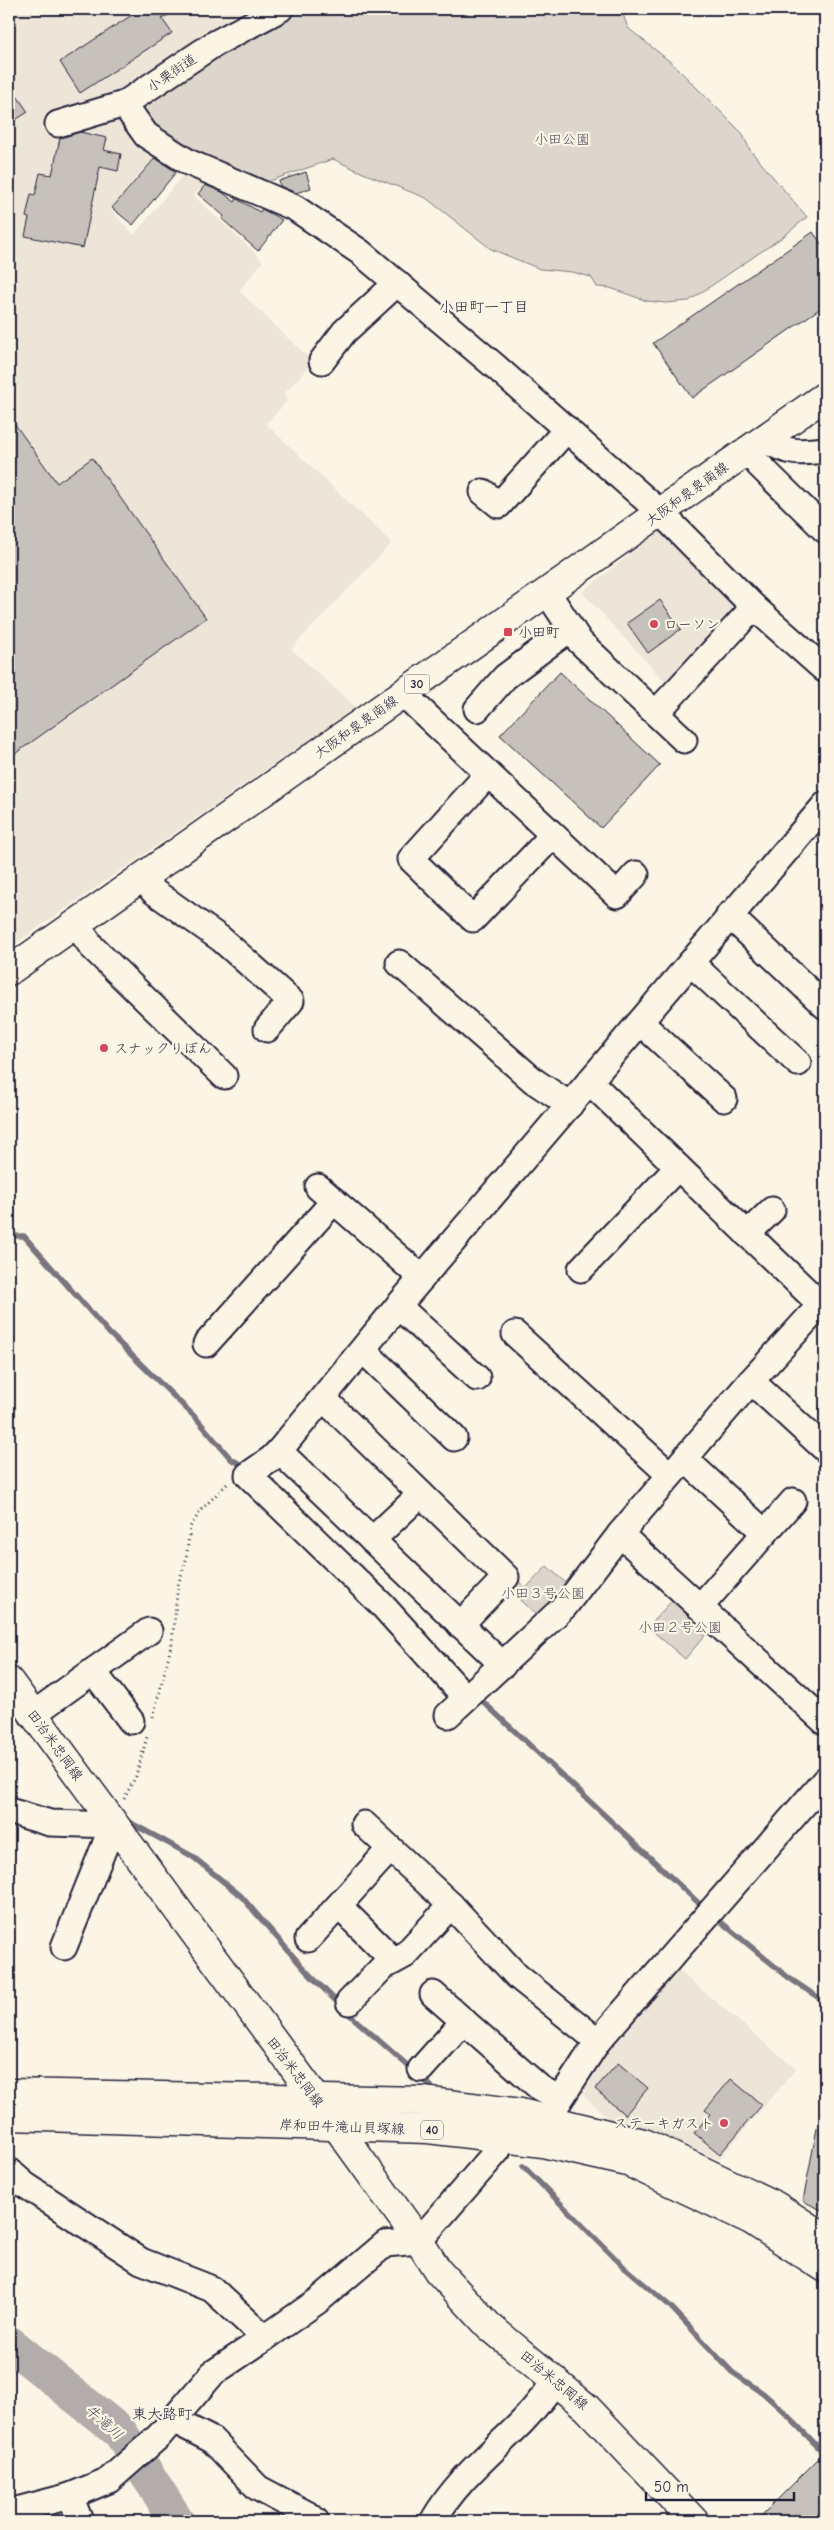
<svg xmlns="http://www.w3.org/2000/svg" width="834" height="2530" font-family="'Comic Neue','Klee One',sans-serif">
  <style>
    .built { fill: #ece5d8 }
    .green { fill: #dcd6cc; stroke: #7f7c84 }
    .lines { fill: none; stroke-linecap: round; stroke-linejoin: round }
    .stream { stroke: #78757e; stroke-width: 5.5 }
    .river { stroke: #b2adab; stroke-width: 35 }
    .building { fill: #c6c1bb; stroke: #22223b }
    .minor-casing { stroke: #22223b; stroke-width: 29 }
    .major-casing { stroke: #22223b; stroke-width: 31 }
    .path { stroke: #22223b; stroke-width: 3; stroke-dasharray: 1 4; stroke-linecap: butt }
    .minor { stroke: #fcf5e5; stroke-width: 25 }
    .major { stroke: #fcf5e5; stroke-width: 28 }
    .poi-dot { fill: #d1495b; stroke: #fcf5e5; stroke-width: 2 }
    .labels { text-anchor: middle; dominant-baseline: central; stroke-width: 4.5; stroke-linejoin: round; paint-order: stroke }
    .shield { fill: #fcf5e5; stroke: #63616e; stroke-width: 1 }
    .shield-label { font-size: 12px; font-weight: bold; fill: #22223b }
    .street-label { font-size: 14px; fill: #22223b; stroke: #fcf5e5 }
    .park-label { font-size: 14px; fill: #504f5f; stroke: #fcf5e5 }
    .poi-label { font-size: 14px; fill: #22223b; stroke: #fcf5e5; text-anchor: start }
    .neighbourhood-label { font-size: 15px; fill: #22223b; stroke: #fcf5e5 }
    .water-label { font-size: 15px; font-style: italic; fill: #545362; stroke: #fcf5e5 }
  </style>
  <rect width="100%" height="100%" fill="#fcf5e5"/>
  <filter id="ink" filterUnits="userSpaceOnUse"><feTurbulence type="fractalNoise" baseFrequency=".02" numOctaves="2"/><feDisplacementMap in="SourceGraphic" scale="10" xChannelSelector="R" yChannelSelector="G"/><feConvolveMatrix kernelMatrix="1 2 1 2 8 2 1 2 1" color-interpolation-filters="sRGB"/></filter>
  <g filter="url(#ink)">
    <g class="built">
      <polygon points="9,9 257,9 123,116 158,153 110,209 134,235 188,169 209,178 194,196 263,261 239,291 313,362 283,395 288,400 266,424 392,543 291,649 356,707 9,948"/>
      <polygon points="658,532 668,533 743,609 667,684 582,592"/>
      <polygon points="672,1965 796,2069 719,2159 661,2135 611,2120 583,2095 628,2014"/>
    </g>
    <g class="green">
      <polygon points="294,9 621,9 628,28 673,64 742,133 750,150 807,217 784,236 689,301 665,303 647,301 610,288 597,287 591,277 572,272 540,269 491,249 426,198 363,173 333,159 261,184 167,141 137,110 252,30"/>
      <polygon points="547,1566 570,1587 540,1618 507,1587 516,1579 526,1588"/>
      <polygon points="676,1596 712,1627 685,1659 648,1627"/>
    </g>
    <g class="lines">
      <g class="stream">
        <polyline points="9,1236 24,1236 109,1333 196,1418 231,1459 247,1468"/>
        <polyline points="477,1696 705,1909"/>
        <polyline points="131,1823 192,1856 241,1896 306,1971 350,2015 431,2086"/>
        <polyline points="715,1917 789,1978 825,2002"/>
        <polyline points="523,2166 625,2268 670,2306 732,2372 763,2393 783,2411 825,2454"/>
      </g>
      <polyline class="river" points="9,2343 120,2432 177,2521"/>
    </g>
    <g class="building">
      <polygon points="141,9 177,9 162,19 172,33 80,93 60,62"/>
      <polygon points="9,84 28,112 9,124"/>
      <polygon points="80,132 107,138 104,150 121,154 118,171 100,167 83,248 25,236 29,218 26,217 31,194 35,195 40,173 52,175 60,138"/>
      <polygon points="155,158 176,172 133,225 112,208"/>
      <polygon points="306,172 311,188 296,193 280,186 279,181"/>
      <polygon points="205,185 222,192 235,202 237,199 260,212 262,209 282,220 258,251 222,219 224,216 198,194"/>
      <polygon points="813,232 825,249 825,305 692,398 653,343"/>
      <polygon points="9,416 57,483 92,458 206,618 9,758"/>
      <polygon points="660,600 681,629 648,653 627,623"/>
      <polygon points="560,672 660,765 601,828 500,735"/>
      <polygon points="618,2063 648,2088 625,2115 595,2089"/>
      <polygon points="731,2079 762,2105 720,2154 694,2133 710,2114 705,2110"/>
      <polygon points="817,2128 825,2129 825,2212 803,2201"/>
      <polygon points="825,2452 825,2521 756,2521"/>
    </g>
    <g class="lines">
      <defs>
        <g id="minor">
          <polyline points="124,104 146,135 188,162 295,208 360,252 496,367 661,513 754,607 825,670"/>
          <polyline points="58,124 124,104 214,44 280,9"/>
          <polyline points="322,361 344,332 397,283"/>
          <path d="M764,439C788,454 798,453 825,450"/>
          <polyline points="748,451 759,465 825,530"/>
          <polyline points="483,492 499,505 567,429"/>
          <polyline points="547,592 580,642 684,740"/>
          <polyline points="405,692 412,702 617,895 636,874"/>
          <polyline points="477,709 505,677 571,628"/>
          <polyline points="656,713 754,607"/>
          <polyline points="488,774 411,859 473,919 553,835"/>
          <polyline points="143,877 153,891 221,939 291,1001 267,1029"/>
          <polyline points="729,915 825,1006"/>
          <polyline points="76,924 92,947 224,1076"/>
          <polyline points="399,963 534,1081 570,1105"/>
          <polyline points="691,963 798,1063"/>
          <polyline points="641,1023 724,1099"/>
          <polyline points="590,1082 821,1305"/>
          <polyline points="318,1187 422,1278"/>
          <polyline points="747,1234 772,1210"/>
          <polyline points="581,1269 678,1167"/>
          <polyline points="398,1306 477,1378"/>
          <polyline points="515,1334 670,1475"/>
          <polyline points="206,1344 334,1201"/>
          <polyline points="363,1350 454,1438"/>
          <polyline points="751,1381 825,1449"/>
          <polyline points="323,1398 506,1577 460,1625"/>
          <polyline points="279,1451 503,1665"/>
          <polyline points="685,1459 765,1533"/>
          <polyline points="620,1534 825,1722"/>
          <polyline points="372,1540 421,1494"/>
          <polyline points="700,1607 793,1501"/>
          <polyline points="93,1671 131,1721"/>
          <polyline points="466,1698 383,1606 248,1475 271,1459 279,1451 398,1306 825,805"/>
          <polyline points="32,1715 149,1631"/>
          <polyline points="448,1715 565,1606 620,1534 751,1381 825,1300"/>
          <polyline points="9,1811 50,1823 113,1825 64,1947"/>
          <polyline points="364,1824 451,1905 517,1976 598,2041"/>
          <polyline points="339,1906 393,1960"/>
          <polyline points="308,1939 390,1849"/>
          <polyline points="433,1994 540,2088 560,2099"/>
          <polyline points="349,2002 383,1967 405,1955 451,1905"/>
          <polyline points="421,2069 464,2021"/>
          <polyline points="544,2139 548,2118 598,2041 825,1780"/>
          <polyline points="9,2171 25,2185 141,2261 212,2289 265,2338 319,2300 385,2244 419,2241 498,2150"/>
          <polyline points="173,2420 212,2440 258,2488 309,2515 316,2521"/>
          <polyline points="70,2496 80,2521"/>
          <polyline points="9,2512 70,2496 109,2480 159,2436 213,2373 265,2338"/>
          <path d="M433,2521C455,2482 489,2455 520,2424C533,2411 544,2396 555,2382"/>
        </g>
        <g id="major">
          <polyline points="9,971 825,396"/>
          <polyline points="9,1681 316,2098 419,2241 438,2271 489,2326 587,2408 694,2521"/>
          <polyline points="9,2093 423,2101 521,2113 644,2143 776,2206 825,2238"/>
          <polyline points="9,2116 428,2129 543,2143 628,2162 751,2220 825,2268"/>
        </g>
      </defs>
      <use href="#minor" class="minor-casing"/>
      <use href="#major" class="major-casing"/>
      <g class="path">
        <polyline points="153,1717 172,1643 178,1585 186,1560 190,1527 202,1509 229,1482"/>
        <polyline points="124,1799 136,1776 147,1737"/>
      </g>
      <use href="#minor" class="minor"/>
      <use href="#major" class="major"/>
    </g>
  </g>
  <g class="poi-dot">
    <circle cx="654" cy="624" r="5"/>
    <rect x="503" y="627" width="10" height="10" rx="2.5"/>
    <circle cx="104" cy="1048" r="5"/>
    <circle cx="724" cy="2123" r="5"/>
  </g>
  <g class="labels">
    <g class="shield">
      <rect x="404.5" y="674.5" width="25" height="19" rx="4"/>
      <rect x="421" y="2120.5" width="22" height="19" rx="4"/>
    </g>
    <g class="shield-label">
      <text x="417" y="684">30</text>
      <text x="432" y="2130">40</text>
    </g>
    <g class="street-label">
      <text transform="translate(172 73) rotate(-34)">小栗街道</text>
      <text transform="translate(687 494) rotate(-36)">大阪和泉泉南線</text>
      <text transform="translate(356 727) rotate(-35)">大阪和泉泉南線</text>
      <text transform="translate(55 1745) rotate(54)">田治米忠岡線</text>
      <text transform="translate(295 2072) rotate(53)">田治米忠岡線</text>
      <text transform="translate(342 2127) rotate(2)">岸和田牛滝山貝塚線</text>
      <text transform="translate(554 2380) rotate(40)">田治米忠岡線</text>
    </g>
    <g class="park-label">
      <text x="562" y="139">小田公園</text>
      <text x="543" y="1593">小田３号公園</text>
      <text x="680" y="1627">小田２号公園</text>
    </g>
    <g class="poi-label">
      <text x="664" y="624">ローソン</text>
      <text x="518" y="632">小田町</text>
      <text x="114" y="1048">スナックりぼん</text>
      <text x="714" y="2123" text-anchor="end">ステーキガスト</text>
    </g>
    <g class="neighbourhood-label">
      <text x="484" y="307">小田町一丁目</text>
      <text x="162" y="2414">東大路町</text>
    </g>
    <g class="water-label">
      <text transform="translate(104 2422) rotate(42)">牛滝川</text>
    </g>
  </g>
  <rect width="834" height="2530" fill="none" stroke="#fcf5e5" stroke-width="30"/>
  <rect x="15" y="15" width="804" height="2500" fill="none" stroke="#22223b" stroke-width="2" filter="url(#ink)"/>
  <path d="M646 2492v8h148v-8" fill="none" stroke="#22223b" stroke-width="2.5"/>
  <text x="654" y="2492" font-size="15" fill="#22223b" stroke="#fcf5e5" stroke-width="4" paint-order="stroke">50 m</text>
</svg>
